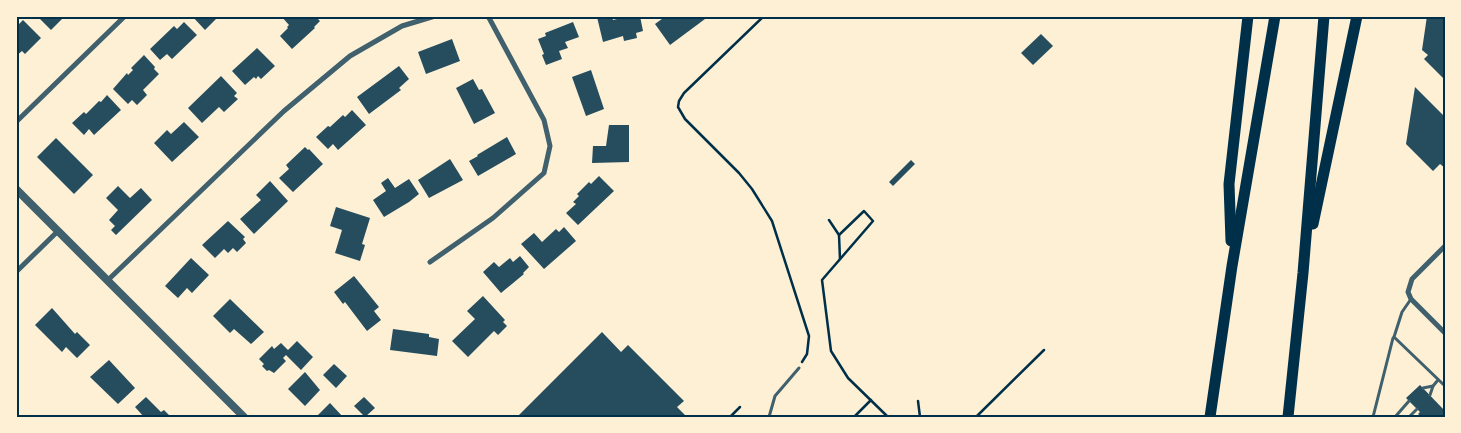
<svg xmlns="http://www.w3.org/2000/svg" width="1461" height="433" font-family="Barlow,sans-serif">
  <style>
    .building { fill: #264d5e }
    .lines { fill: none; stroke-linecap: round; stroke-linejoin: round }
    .path { stroke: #003049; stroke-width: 2.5 }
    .service { stroke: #3f606c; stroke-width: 3 }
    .minor { stroke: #3f606c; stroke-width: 5 }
    .tertiary { stroke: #3f606c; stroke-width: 8 }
    .motorway { stroke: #003049; stroke-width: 11 }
    .neatline { fill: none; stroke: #003049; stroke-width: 2 }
  </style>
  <rect width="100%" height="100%" fill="#fdf0d5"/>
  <g class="building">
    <polygon points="37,16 65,16 51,30"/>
    <polygon points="192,16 219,16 205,30"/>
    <polygon points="281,16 315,16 320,21 314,27 315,28 292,49 280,36 288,28 287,27 289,25"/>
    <polygon points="600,16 612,16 613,20 617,19 617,16 640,16 643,31 636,33 637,38 624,41 623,36 603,42 597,17"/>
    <polygon points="666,16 703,16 705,19 670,45 655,24"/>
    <polygon points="1427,16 1445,16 1445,80 1424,59 1428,55 1422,50"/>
    <polygon points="23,20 41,38 25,54 22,51 16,56 16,27"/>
    <polygon points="184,22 197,35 172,59 167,54 160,60 150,49 174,26 177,29"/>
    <polygon points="573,22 579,37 565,42 568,48 559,51 562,59 546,65 542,55 544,54 538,39 546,36 545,33"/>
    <polygon points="1041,34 1053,46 1033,65 1021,53"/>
    <polygon points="452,39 460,61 426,74 418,52"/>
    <polygon points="257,48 275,66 261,79 258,76 256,79 254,77 245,85 232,71"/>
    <polygon points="144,55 155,67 154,69 159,74 143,90 147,95 137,105 132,100 128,104 113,89 127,73 128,75 133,70 131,68"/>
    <polygon points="399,66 409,79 399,88 401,90 369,114 357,97"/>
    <polygon points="591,70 604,109 586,116 572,77"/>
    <polygon points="221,76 237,93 234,96 238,99 224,112 219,107 202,123 188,108"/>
    <polygon points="473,79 479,90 482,89 495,113 474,124 456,88"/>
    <polygon points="1415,87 1445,117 1445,168 1440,164 1433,171 1406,144"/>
    <polygon points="107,95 121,110 94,135 89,129 84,135 72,123 84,112 86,114 99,101 101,102"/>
    <polygon points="352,110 366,125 338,150 333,144 328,149 316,137 328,126 330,127 343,115 345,117"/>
    <polygon points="184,122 199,137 172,162 154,143 167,130 171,134"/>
    <polygon points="609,125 629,125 629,162 592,163 593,146 606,146"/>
    <polygon points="507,137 516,154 478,176 469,161 478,156 477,155"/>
    <polygon points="56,138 93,175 74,194 37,157"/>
    <polygon points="305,147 308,150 309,149 323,164 293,192 279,178 289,169 286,165"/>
    <polygon points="450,159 463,180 429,198 418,180"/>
    <polygon points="911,160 915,164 893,186 889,182"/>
    <polygon points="599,176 614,191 578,225 566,213 576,204 573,202 579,196 577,194 589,182 591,184"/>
    <polygon points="388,178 395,188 409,179 419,194 409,202 384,217 373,200 386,191 381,183"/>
    <polygon points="270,181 288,201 254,234 240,219 261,200 256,195"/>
    <polygon points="118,186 130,198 141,188 152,200 116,235 111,230 115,226 109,220 118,210 106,198"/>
    <polygon points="336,207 370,218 362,244 365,245 360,261 335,253 342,230 330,226"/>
    <polygon points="228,221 245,237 243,239 246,243 237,252 233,248 228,253 224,249 215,258 202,245"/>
    <polygon points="564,227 576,241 544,269 521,244 534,233 542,242 556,229 559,232"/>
    <polygon points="520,256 529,267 523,273 524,274 501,293 483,272 494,262 499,267 510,258 513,262"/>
    <polygon points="191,258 209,275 192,293 187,288 178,298 165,286"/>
    <polygon points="354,276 379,307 374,311 381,320 367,331 345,302 343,304 334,292"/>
    <polygon points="483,296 505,320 503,322 507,326 498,335 494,331 468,357 452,341 475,319 467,311"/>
    <polygon points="230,299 264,332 251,344 234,329 230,333 213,316"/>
    <polygon points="52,308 75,334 77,332 90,345 77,358 66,347 62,352 35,325"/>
    <polygon points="393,329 429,334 429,337 439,339 437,356 390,350"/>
    <polygon points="602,332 621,352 628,345 684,401 677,407 687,417 517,417"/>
    <polygon points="297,341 313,357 301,370 286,355 283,358 286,361 274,373 269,370 267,371 262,366 264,364 259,359 272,346 274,349 281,343 288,350"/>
    <polygon points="109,360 135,388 118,404 90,377"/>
    <polygon points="334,364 347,376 336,388 323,375"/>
    <polygon points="305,372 320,390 305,406 288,389"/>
    <polygon points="1420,385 1445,411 1445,417 1422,417 1418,414 1420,412 1406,398"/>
    <polygon points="146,397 161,412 164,410 171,417 144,417 135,407"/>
    <polygon points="364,397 375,408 365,417 354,406"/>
    <polygon points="330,403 343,417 316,417"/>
  </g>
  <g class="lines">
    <g class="path">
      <polyline points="764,16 684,93 679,101 678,107 685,119 739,173 752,189 772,221 809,336 807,354 802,362"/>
      <polyline points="829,220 839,235 840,259"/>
      <polyline points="839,235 864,211 873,221 822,280 831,351 848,378 888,417"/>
      <polyline points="918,401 920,417"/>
      <polyline points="730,417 740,407"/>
      <polyline points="854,417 871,400"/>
      <polyline points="976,417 1044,350"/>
    </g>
    <g class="service">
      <polyline points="1411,299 1402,312 1394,337 1445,386"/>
      <polyline points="1423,388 1433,386 1438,380"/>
      <polyline points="1430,395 1433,386"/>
      <polyline points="769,417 775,396 799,368"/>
      <polyline points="1373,417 1393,338"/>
      <polyline points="1395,417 1409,401"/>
      <polyline points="1409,417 1417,409"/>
    </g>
    <g class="minor">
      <polyline points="16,122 125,16"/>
      <polyline points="1445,246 1412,279 1408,292 1411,299 1445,333"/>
      <polyline points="430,262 493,218 544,173 550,146 544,120 488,16"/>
      <polyline points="16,272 58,231"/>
      <polyline points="108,280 284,111 350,56 402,26 435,16"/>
    </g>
    <polyline class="tertiary" points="16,189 244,417"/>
    <g class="motorway">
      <polyline points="1313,224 1357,16"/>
      <polyline points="1231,241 1229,184 1248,16"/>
      <polyline points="1210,417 1232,266 1275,16"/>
      <polyline points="1288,417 1303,273 1324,16"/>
    </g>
  </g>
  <rect width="1461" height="433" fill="none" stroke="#fdf0d5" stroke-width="35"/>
  <rect x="18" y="18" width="1426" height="398" class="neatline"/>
</svg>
